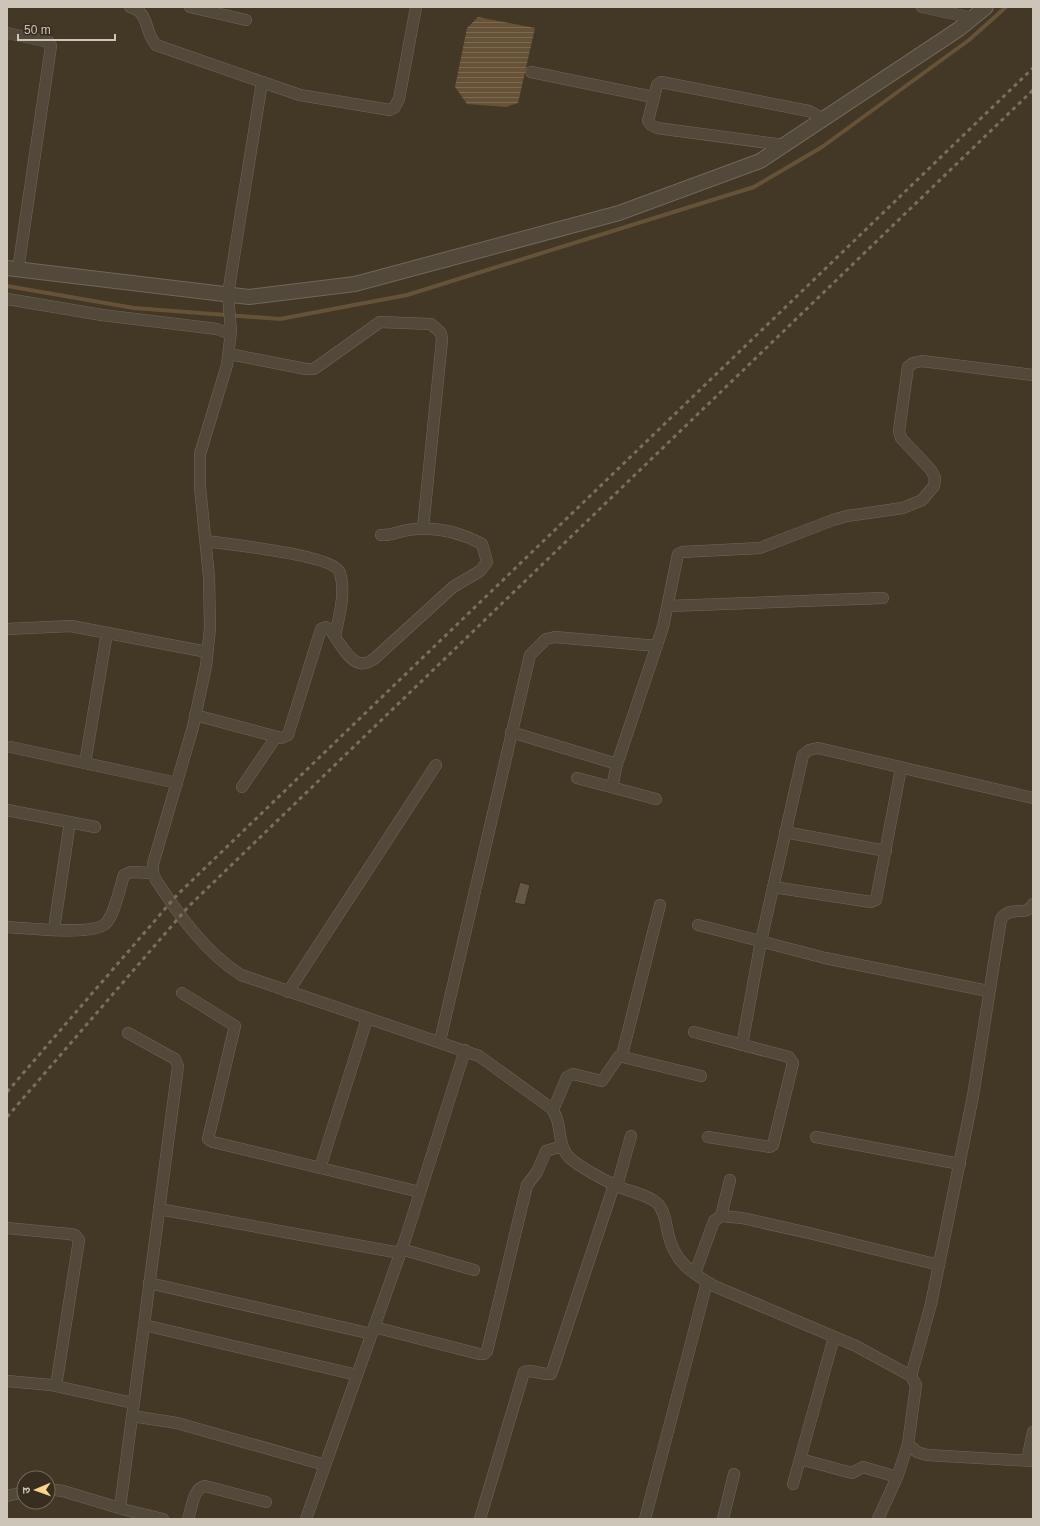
<svg xmlns="http://www.w3.org/2000/svg" width="1040" height="1526" font-family="Helvetica,'Noto Sans Devanagari',sans-serif">
  <style>
    .water { fill: url(#water-rules) }
    .lines { fill: none; stroke-linecap: round; stroke-linejoin: round }
    .stream { stroke: #665236; stroke-width: 4 }
    .building { fill: #645845; stroke: #3a3021 }
    .minor-casing { stroke: #706759; stroke-width: 12 }
    .tertiary-casing { stroke: #706759; stroke-width: 16 }
    .minor { stroke: #53493a; stroke-width: 11 }
    .tertiary { stroke: #53493a; stroke-width: 14 }
    .rail { stroke: #7a6e5c; stroke-width: 3; stroke-dasharray: 4 4; stroke-linecap: butt }
  </style>
  <defs>
    <pattern id="water-rules" width="6" height="5" patternUnits="userSpaceOnUse"><rect width="6" height="5" fill="#665236"/><path d="M0 2.5h6" fill="none" stroke="#7b6951"/></pattern>
  </defs>
  <rect width="100%" height="100%" fill="#433726"/>
  <polygon class="water" points="478,17 535,28 518,103 506,107 467,104 455,87 467,28"/>
  <g class="lines">
    <polyline class="stream" points="7,286 134,308 280,319 407,295 754,187 822,147 969,40 1006,7"/>
  </g>
  <polygon class="building" points="520,882 530,885 525,905 514,903"/>
  <g class="lines">
    <defs>
      <g id="minor">
        <path d="M130,7C150,12 144,32 156,45L262,82L228,294L231,331L227,365L200,454V487L209,577L210,628L206,666L193,727L153,864V873L156,880C179,915 205,952 241,975L479,1056L551,1108C564,1123 555,1147 572,1160C585,1170 604,1180 619,1187C631,1192 649,1195 658,1204C665,1212 666,1224 668,1233C674,1261 690,1272 714,1286L856,1346L911,1376L916,1385L908,1444L917,1452L927,1455L1033,1461"/>
        <polyline points="190,7 246,20"/>
        <polyline points="922,7 973,18"/>
        <polyline points="7,33 49,42 51,46 18,270"/>
        <polyline points="531,72 653,97"/>
        <polyline points="262,82 300,95 390,110 394,108 399,99 416,7"/>
        <polyline points="784,145 657,128 651,125 648,121 657,85 661,82 809,111 824,119"/>
        <polyline points="7,299 102,315 217,329 230,334"/>
        <polyline points="229,354 306,369 314,369 380,322 431,324 441,333 442,340 423,528"/>
        <path d="M206,541C226,544 335,555 340,573C346,592 339,617 335,636"/>
        <polyline points="668,606 883,598"/>
        <polyline points="7,629 71,626 207,652"/>
        <path d="M195,715L281,738L288,735L321,629L326,627L330,629C337,639 351,667 365,663C368,663 371,660 374,659L453,587L480,571L487,562L482,544C460,532 434,526 408,530C398,531 392,536 381,535"/>
        <polyline points="511,732 617,764"/>
        <polyline points="11,747 177,783"/>
        <polyline points="85,763 107,633"/>
        <polyline points="577,778 656,799"/>
        <polyline points="242,787 276,737"/>
        <polyline points="612,787 617,764 663,627 678,554 682,552 760,548 833,520 847,516 903,508 922,500 934,486 935,478 931,470 901,438 899,431 908,367 913,363 922,361 1033,375"/>
        <polyline points="7,810 95,827"/>
        <polyline points="785,832 886,851"/>
        <polyline points="773,887 871,902 876,900 901,768"/>
        <polyline points="698,925 825,958 988,991"/>
        <path d="M7,927C27,928 91,936 105,924C114,917 120,887 124,875L131,872L153,873"/>
        <polyline points="54,929 70,822"/>
        <polyline points="288,992 436,765"/>
        <polyline points="182,993 235,1026 208,1139 213,1142 420,1192"/>
        <polyline points="694,1032 789,1057 793,1063 773,1145 770,1147 708,1137"/>
        <polyline points="440,1041 530,655 546,639 555,637 657,646"/>
        <polyline points="742,1045 761,941 803,755 809,750 818,748 1033,798"/>
        <polyline points="622,1055 660,905"/>
        <polyline points="553,1110 567,1077 573,1074 602,1081 619,1056 701,1076"/>
        <polyline points="816,1137 960,1164"/>
        <polyline points="320,1168 367,1019"/>
        <polyline points="617,1186 631,1136"/>
        <polyline points="159,1209 400,1253"/>
        <polyline points="721,1216 730,1180"/>
        <polyline points="7,1228 69,1234 75,1235 79,1240 56,1386"/>
        <polyline points="401,1249 474,1270"/>
        <polyline points="695,1273 714,1221 721,1216 742,1218 809,1233 939,1265"/>
        <polyline points="149,1283 372,1334"/>
        <polyline points="144,1325 357,1375"/>
        <polyline points="374,1327 479,1354 484,1354 487,1351 527,1185 537,1172 546,1151 562,1146"/>
        <path d="M911,1376L931,1304L973,1096L1001,919C1011,904 1026,918 1033,904"/>
        <polyline points="7,1381 51,1385 133,1403"/>
        <polyline points="132,1416 177,1423 325,1465"/>
        <polyline points="800,1459 852,1473 863,1467 897,1477"/>
        <polyline points="1027,1460 1033,1432"/>
        <polyline points="793,1484 834,1337"/>
        <polyline points="48,1489 63,1491 126,1510 163,1519"/>
        <polyline points="7,1496 24,1492"/>
        <polyline points="120,1508 178,1066 175,1059 128,1033"/>
        <path d="M188,1519C192,1508 193,1488 205,1486L266,1502"/>
        <polyline points="306,1519 405,1240 465,1050"/>
        <path d="M480,1519L524,1372C532,1369 542,1375 551,1374L553,1369L614,1185"/>
        <polyline points="645,1519 707,1282"/>
        <polyline points="723,1519 734,1474"/>
        <polyline points="878,1519 898,1475 908,1444"/>
      </g>
      <polyline id="tertiary" points="7,268 249,297 355,284 619,213 760,161 959,29 986,7"/>
    </defs>
    <use href="#minor" class="minor-casing"/>
    <use href="#tertiary" class="tertiary-casing"/>
    <use href="#minor" class="minor"/>
    <use href="#tertiary" class="tertiary"/>
    <g class="rail">
      <polyline points="7,1092 177,895 1033,68"/>
      <polyline points="7,1117 188,907 1033,90"/>
    </g>
  </g>
  <rect width="1040" height="1526" fill="none" stroke="#ccc5b8" stroke-width="16"/>
  <g transform="translate(36 1490) rotate(268)"><circle r="19" fill="#382e1f" stroke="#736a5c"/>
  <path d="M0-3L7 15L0 10L-7 15Z" fill="#fbd28e"/>
  <text y="-6" font-size="11" font-weight="bold" text-anchor="middle" fill="#ccc5b8">उ</text>
  </g>
  <path d="M18 34v6h97v-6" fill="none" stroke="#ccc5b8" stroke-width="2"/>
  <text x="24" y="34" font-size="12" fill="#ccc5b8" stroke="#382e1f" stroke-width="3" paint-order="stroke">50 m</text>
</svg>
